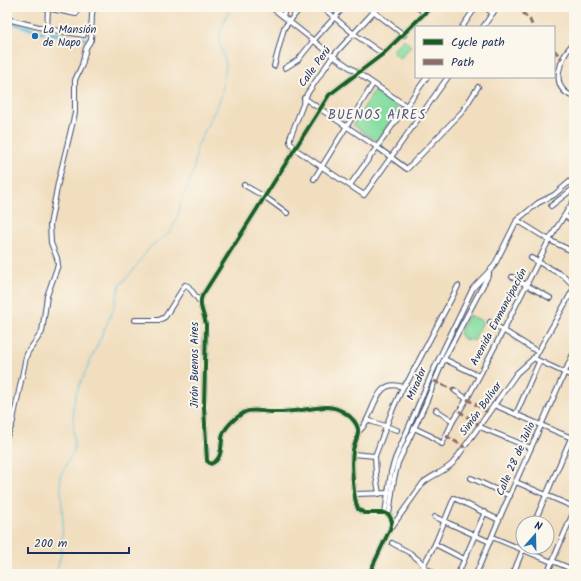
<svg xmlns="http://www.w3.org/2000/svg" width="581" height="581" font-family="Kalam,sans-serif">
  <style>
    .green { fill: #87dea1; stroke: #518680 }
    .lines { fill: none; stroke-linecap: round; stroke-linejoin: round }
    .stream { stroke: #62c1e0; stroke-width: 1 }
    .canal { stroke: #62c1e0; stroke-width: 3.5 }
    .minor-casing { stroke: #3b496d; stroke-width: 6 }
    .minor { stroke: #fff; stroke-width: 4 }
    .quiet { stroke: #8d6e63; stroke-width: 3; stroke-dasharray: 6 3; stroke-linecap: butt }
    .cycleway-casing { stroke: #fbf7ec; stroke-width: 6 }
    .cycleway { stroke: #1b5e20; stroke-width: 4 }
    .poi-dot { fill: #1f6fb2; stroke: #fbf7ec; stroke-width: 1.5 }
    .labels { text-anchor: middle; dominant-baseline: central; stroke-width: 4; stroke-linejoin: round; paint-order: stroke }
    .poi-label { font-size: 11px; fill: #1b2f5e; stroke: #fbf7ec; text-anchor: start }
    .street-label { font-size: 11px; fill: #1b2f5e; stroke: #fbf7ec }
    .quarter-label { font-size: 13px; letter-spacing: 1px; fill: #4c5684; stroke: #fbf7ec }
  </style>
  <rect width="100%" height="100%" fill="#fbf7ec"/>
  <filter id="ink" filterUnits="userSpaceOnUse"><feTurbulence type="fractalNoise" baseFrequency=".025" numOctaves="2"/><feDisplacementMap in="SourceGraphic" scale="8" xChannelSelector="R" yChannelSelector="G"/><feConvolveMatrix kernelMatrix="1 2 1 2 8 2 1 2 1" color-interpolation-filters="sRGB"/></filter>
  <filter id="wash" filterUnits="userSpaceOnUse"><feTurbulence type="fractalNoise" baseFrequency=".012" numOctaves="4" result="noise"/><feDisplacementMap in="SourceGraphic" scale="16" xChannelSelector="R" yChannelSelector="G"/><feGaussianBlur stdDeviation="0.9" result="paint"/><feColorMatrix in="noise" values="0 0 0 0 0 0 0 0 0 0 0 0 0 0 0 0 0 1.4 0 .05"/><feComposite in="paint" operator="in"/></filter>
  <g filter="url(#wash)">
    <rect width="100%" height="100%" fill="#f1debf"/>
    <g class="green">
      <polygon points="404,39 411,46 400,59 392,51"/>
      <polygon points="374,91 399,108 377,141 353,125"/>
      <polygon points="468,315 483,321 474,341 470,339 469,341 461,337 461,335 459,334"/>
    </g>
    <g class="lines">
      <polyline class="stream" points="56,574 61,554 63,521 60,476 74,450 73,408 76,393 113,310 120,285 131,273 151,246 168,234 172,229 178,215 181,201 194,170 197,147 221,97 226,65 219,40 221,30 230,7"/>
      <g class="canal">
        <polyline points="7,21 44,33"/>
        <polyline points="49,33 85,39"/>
      </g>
    </g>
  </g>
  <g filter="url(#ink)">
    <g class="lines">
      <defs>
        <g id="minor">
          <polyline points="41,7 76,14 77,7"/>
          <polyline points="271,7 333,56 421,116"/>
          <polyline points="322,7 354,34 383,54"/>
          <polyline points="368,7 404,35"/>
          <polyline points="378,7 333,56 307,94 290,138 290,142 295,149 364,195 448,77"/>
          <polyline points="417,7 425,13"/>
          <polyline points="484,7 493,13"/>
          <polyline points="570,7 574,13"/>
          <polyline points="283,16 286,7"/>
          <polyline points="7,19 47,29 84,35"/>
          <polyline points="462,27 476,7"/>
          <polyline points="483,27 497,7"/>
          <polyline points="47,29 48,8"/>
          <path d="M574,42C561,57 547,87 574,97"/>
          <polyline points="274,66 284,28 301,7"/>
          <polyline points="285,68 298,60 314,40 344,7"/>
          <polyline points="304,98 377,147 407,169 462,112 478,87"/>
          <polyline points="314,179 373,84"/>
          <polyline points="244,185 265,197 287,213"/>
          <polyline points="350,185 427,77"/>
          <polyline points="551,206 574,188"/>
          <polyline points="565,216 574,222"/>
          <polyline points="517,220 549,240 574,252"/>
          <polyline points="531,258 564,276 571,283"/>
          <polyline points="512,277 550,298"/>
          <polyline points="135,320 159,320 165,317 185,285 188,286 200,302"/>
          <polyline points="490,322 538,352"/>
          <polyline points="533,358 574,377"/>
          <polyline points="444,359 479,376"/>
          <polyline points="454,390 467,399"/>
          <polyline points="494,405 574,439"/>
          <polyline points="436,410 453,421"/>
          <polyline points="516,414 539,362"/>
          <polyline points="367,420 397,430"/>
          <polyline points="479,425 480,427 531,448"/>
          <polyline points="414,428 431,436 442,444 453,421 467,399 503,331 549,240 574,200"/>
          <path d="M358,432C375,420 372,376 403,387"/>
          <polyline points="7,436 12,425 26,357 28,352 42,332 47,296 58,265 57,258 51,243 50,225 58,183 75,113 75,80 82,65 86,48 91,40 92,13 95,7"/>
          <polyline points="353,454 375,456"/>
          <polyline points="471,478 510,496"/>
          <polyline points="516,482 574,507"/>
          <polyline points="355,494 390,493"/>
          <polyline points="379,494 376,475 375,456 392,411 403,387 408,381 458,286"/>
          <polyline points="385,513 391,472 395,459 432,373 473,288 494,266 517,220 538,203 554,195 574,178"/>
          <polyline points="389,515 394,479 398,463 425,405 444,359 489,274"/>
          <polyline points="435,517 490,542"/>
          <polyline points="534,523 574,431"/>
          <path d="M391,528L423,483C432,475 444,472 453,463L517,373L535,357L574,288"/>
          <polyline points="492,537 552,562 555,562 574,570"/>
          <polyline points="392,543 410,553 420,561 425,568 436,574"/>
          <polyline points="435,544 464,559"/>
          <polyline points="423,566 435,544 454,498 499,520"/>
          <path d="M369,574L390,529L392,521L389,515L385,513H364L358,509C353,497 351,464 353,450C354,444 359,436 358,429C355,417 339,407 327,407C309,408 290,413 272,412C263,412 253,408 245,412C237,416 226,426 223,434C220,444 224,459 211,464L207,461L204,407L206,325C205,315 198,306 202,296L329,95L383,54L431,7"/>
          <polyline points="458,574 485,512"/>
          <polyline points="476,574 503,510 574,352"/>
          <polyline points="513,574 524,547"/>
          <polyline points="547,574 574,511"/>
        </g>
      </defs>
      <use href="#minor" class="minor-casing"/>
      <use href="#minor" class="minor"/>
      <g class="quiet">
        <polyline points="523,13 530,20 533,27"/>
        <polyline points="554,50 562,59"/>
        <polyline points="434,381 454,390"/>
        <polyline points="467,399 489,413"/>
        <polyline points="459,411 479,425"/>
        <polyline points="446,436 463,446 464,448"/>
      </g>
      <defs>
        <path id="cycleway" d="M369,574L390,529L392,521L389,515L385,513H364L358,509C353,497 351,464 353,450C354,444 359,436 358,429C355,417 339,407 327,407C309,408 290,413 272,412C263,412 253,408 245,412C237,416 226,426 223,434C220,444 224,459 211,464L207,461L204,407L206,325C205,315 198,306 202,296L329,95L383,54L431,7"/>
      </defs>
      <use href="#cycleway" class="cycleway-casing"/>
      <use href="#cycleway" class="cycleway"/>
    </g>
  </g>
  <circle class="poi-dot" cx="35" cy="36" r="4"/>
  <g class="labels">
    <g class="poi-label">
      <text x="43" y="30">La Mansión<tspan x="43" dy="13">de Napo</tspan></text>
    </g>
    <g class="street-label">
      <text transform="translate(315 67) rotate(-54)">Calle Perú</text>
      <text transform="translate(499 317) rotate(-62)">Avenida Enmancipación</text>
      <text transform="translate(195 365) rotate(-90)">Jirón Buenos Aires</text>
      <text transform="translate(417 384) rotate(-67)">Mirador</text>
      <text transform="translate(481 409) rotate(-54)">Simón Bolívar</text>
      <text transform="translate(516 459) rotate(-66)">Calle 28 de Julio</text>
    </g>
    <g class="quarter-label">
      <text x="377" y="115">BUENOS AIRES</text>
    </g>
  </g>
  <rect width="581" height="581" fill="none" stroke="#fbf7ec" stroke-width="24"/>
  <rect x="415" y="26" width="140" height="52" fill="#fbf7ec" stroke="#a1a7b3"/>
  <rect x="423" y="39" width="20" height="6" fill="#1b5e20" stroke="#a1a7b3"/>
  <text x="451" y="46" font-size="12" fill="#1b2f5e">Cycle path</text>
  <rect x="423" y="59" width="20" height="6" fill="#8d6e63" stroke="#a1a7b3"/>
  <text x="451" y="66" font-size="12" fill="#1b2f5e">Path</text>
  <g transform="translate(535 535) rotate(20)"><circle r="19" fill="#fbf7ec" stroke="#a1a7b3"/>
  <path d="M0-3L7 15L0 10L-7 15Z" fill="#1f6fb2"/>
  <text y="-6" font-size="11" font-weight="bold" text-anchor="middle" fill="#1b2f5e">N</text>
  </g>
  <path d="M28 547v6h101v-6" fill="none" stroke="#1b2f5e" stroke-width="2"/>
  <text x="34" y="547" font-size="12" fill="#1b2f5e" stroke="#fbf7ec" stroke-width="3" paint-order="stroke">200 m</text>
</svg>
